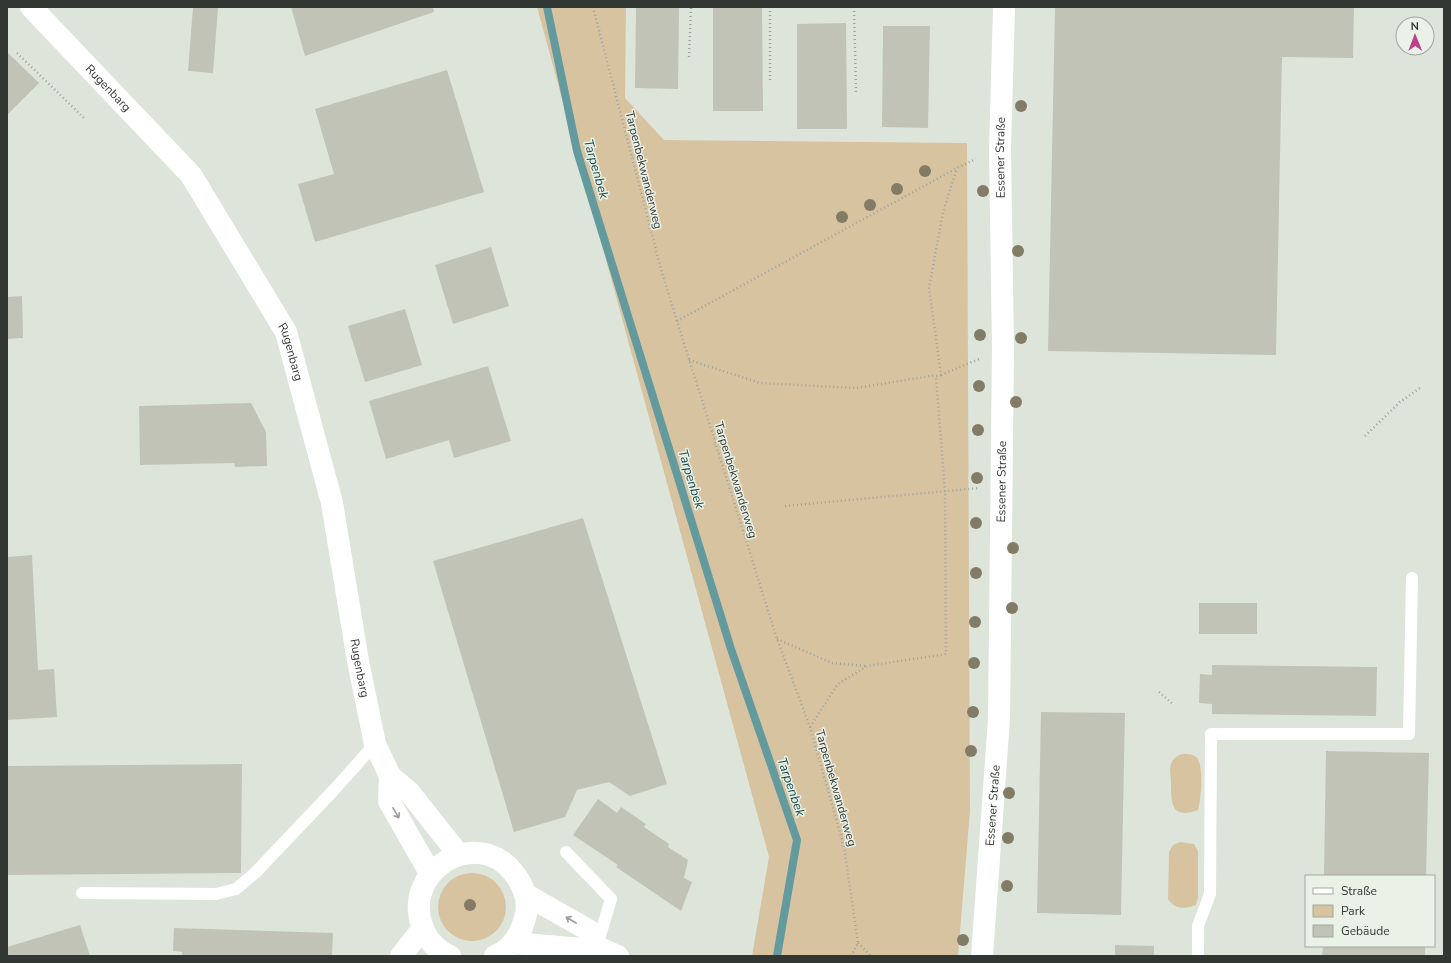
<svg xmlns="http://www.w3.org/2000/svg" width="1451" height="963" font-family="'Nunito Sans',sans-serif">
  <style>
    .green { fill: #d8c3a1 }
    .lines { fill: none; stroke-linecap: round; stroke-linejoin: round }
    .stream { stroke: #639a9e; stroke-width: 8 }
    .building { fill: #c2c3b7 }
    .path { stroke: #9ea49c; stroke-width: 2.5; stroke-dasharray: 1 3; stroke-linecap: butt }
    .service { stroke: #fff; stroke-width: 12 }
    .tertiary { stroke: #fff; stroke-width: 22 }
    .tree { fill: #827c66 }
    .oneway { stroke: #999b99 }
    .labels { text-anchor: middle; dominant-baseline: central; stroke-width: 3; stroke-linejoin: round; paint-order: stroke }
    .street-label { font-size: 12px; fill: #333733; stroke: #eaf2e8 }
    .water-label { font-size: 13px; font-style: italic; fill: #194b4e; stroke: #eaf2e8 }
  </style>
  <rect width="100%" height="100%" fill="#dde5db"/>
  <g class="green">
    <polygon points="537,7 626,7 625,98 664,140 967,143 970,811 958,956 752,956 769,857"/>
    <path d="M1182,754C1188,754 1194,754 1197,758C1204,766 1201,800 1198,810C1171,820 1171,803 1171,782C1171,777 1169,769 1171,764C1173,758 1177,756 1182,754Z"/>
    <path d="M1180,842L1194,844L1198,851V897L1196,905C1185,909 1175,910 1168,899L1169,852L1173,845Z"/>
    <circle cx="472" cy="907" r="34"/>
  </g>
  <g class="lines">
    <polyline class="stream" points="547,7 577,151 731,649 797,840 777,956"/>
  </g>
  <g class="building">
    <polygon points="193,7 218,8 213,73 188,71"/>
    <polygon points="291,7 433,7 434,12 305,56"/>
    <polygon points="636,7 679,7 678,89 635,88"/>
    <polygon points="713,7 762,7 763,111 713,111"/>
    <polygon points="1055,7 1354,7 1353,58 1282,57 1276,355 1048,351"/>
    <polygon points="846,23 847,129 797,129 797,24"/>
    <polygon points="883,26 930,26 928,128 882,127"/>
    <polygon points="7,52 39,83 8,114 7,113"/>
    <polygon points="447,70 484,192 315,242 298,184 334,174 315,109"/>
    <polygon points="491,247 509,306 453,324 435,265"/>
    <polygon points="22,296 23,338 7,339 7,297"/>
    <polygon points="405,309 422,365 365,382 348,326"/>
    <polygon points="488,366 511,441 454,458 449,440 386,459 369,401"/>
    <polygon points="251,403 266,432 267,466 235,467 234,463 140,465 139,406"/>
    <polygon points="583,518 667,784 630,796 609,782 577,790 565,817 514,832 433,561"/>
    <polygon points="32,555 38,670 54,669 57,717 7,720 7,557"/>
    <rect x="1199" y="603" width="58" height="31"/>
    <polygon points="1212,665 1377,667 1376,716 1212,714 1212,704 1199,703 1200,674 1212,675"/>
    <polygon points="1041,712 1125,713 1121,915 1037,913"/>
    <polygon points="1326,751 1429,753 1426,876 1324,876"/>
    <polygon points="242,764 241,873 7,875 7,766"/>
    <polygon points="598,799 617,813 621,807 646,824 644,827 669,844 668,847 688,860 684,878 692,882 681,911 616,867 618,865 573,835"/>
    <polygon points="80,925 90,956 7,956 7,947"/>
    <polygon points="174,928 333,933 332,956 182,956 182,952 173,951"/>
    <polygon points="1115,945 1154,946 1154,956 1115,956"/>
    <polygon points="1323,946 1425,946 1425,956 1322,956"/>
  </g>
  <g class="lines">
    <g class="path">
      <polyline points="593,7 662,273 777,639 810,727 844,847 858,943 851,956"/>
      <polyline points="854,7 856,93"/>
      <polyline points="17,53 84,118"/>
      <polyline points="689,57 691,7"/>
      <polyline points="770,80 770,7"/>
      <polyline points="677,321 957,168 976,159"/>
      <polyline points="689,360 760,383 857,388 936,375"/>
      <polyline points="941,375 979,359"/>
      <polyline points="1365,436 1400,402 1420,388"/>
      <polyline points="785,506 979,488"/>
      <polyline points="777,639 832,663 866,666"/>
      <polyline points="1159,692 1174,705"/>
      <polyline points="810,727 838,684 867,666 946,654 945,492 936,376 941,375 929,288 943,212 957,168"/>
      <polyline points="858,943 871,956"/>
    </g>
    <g class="service">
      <polyline points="566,852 611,899 597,946"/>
      <polyline points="82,893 216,894 236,889 255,873 333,791 375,744"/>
      <polyline points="1198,956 1198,926 1210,894 1211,734 1409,734 1412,578"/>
    </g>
    <g class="tertiary">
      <path id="s1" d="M31,7L191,175L286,332L332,503L358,661L375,744L390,776L410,793L459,855"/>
      <polyline points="390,776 389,801 430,873"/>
      <polyline points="525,894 590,931 597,947"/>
      <polyline points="513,943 582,949 597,947 618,956"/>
      <polyline points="401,956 423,928"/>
      <path d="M450,956C439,952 429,942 424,931C398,872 476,825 513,872C522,883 529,898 526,914C522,932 513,949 495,956"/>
      <path id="s2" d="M982,956L999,719L1003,349L1000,149L1004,7"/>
    </g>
  </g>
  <g class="tree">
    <circle cx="1021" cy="106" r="6"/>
    <circle cx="925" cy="171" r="6"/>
    <circle cx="897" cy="189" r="6"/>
    <circle cx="983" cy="191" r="6"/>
    <circle cx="870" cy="205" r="6"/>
    <circle cx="842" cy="217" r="6"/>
    <circle cx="1018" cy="251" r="6"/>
    <circle cx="980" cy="335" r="6"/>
    <circle cx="1021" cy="338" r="6"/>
    <circle cx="979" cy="386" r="6"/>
    <circle cx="1016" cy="402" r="6"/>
    <circle cx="978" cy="430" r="6"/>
    <circle cx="977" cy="478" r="6"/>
    <circle cx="976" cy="523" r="6"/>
    <circle cx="1013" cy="548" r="6"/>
    <circle cx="976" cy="573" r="6"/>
    <circle cx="1012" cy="608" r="6"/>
    <circle cx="975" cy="622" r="6"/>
    <circle cx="974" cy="663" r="6"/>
    <circle cx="973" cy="712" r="6"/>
    <circle cx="971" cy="751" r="6"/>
    <circle cx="1009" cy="793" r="6"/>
    <circle cx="1008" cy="838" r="6"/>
    <circle cx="1007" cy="886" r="6"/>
    <circle cx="470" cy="905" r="6"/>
    <circle cx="963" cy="940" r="6"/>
  </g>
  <defs><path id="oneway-shaft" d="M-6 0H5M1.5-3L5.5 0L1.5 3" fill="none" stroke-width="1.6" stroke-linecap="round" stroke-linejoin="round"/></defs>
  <g class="oneway">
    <use href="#oneway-shaft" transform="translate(396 813) rotate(60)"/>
    <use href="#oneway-shaft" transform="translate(571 920) rotate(-150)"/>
  </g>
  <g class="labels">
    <g class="street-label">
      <text stroke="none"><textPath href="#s1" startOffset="112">Rugenbarg</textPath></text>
      <text stroke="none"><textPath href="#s2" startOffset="799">Essener Straße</textPath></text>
      <text transform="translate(644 170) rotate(76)">Tarpenbekwanderweg</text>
      <text stroke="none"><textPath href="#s1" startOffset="436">Rugenbarg</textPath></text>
      <text transform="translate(736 480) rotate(73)">Tarpenbekwanderweg</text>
      <text stroke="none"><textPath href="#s2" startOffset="475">Essener Straße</textPath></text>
      <text stroke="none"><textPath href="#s1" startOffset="760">Rugenbarg</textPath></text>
      <text transform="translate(836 788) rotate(74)">Tarpenbekwanderweg</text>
      <text stroke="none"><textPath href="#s2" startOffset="151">Essener Straße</textPath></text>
    </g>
    <g class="water-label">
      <text transform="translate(596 169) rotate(74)">Tarpenbek</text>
      <text transform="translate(691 479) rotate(73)">Tarpenbek</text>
      <text transform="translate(791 787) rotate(71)">Tarpenbek</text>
    </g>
  </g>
  <rect width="1451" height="963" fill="none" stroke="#333733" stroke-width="16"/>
  <rect x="1305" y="875" width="130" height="72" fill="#eaf2e8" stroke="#a1a7a0"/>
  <rect x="1313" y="888" width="20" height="6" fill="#ffffff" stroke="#a1a7a0"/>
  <text x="1341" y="895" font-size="12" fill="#333733">Straße</text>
  <rect x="1313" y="905" width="20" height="12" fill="#d8c3a1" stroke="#a1a7a0"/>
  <text x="1341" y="915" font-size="12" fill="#333733">Park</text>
  <rect x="1313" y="925" width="20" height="12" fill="#c2c3b7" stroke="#a1a7a0"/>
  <text x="1341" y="935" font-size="12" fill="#333733">Gebäude</text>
  <g transform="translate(1415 36) rotate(359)"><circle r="19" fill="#eaf2e8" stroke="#a1a7a0"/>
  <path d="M0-3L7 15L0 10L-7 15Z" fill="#bd3f8d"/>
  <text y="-6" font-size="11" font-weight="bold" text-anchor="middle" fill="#333733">N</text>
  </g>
</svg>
